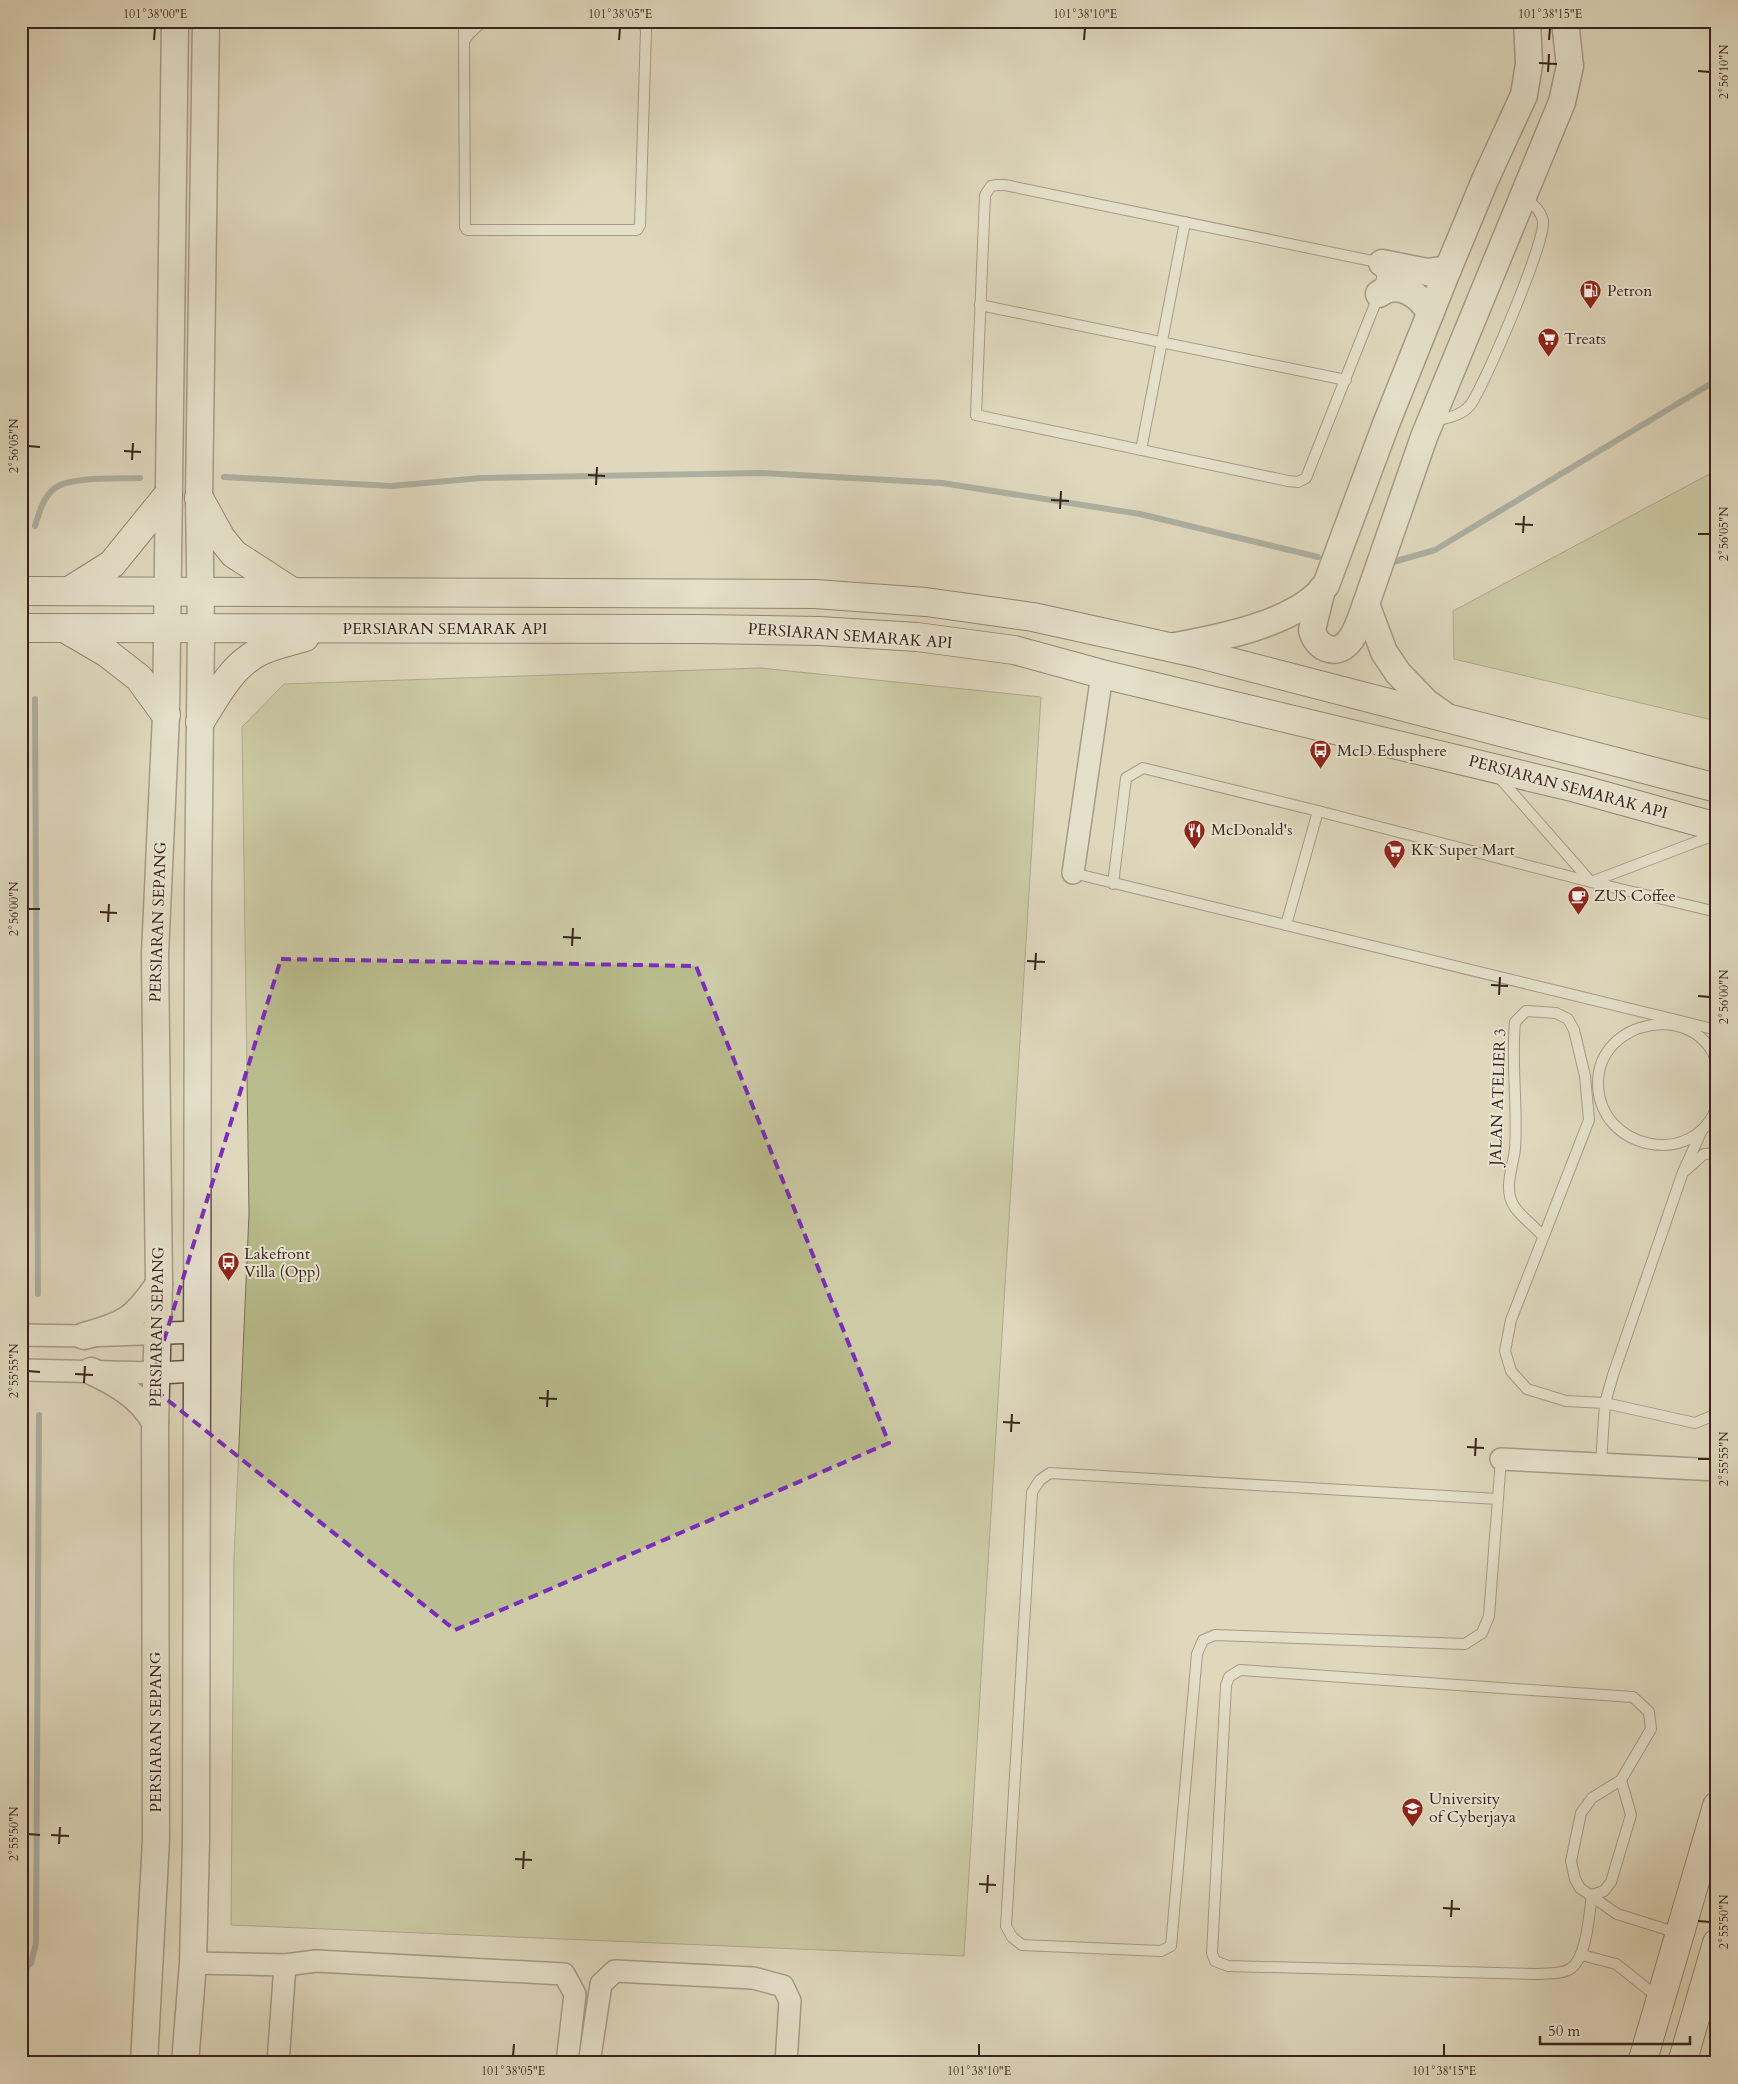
<svg xmlns="http://www.w3.org/2000/svg" width="1738" height="2084" font-family="Cardo,serif">
  <style>
    .green { fill: #b9bc8c; stroke: #787054 }
    .lines { fill: none; stroke-linecap: round; stroke-linejoin: round }
    .stream { stroke: #717d7c; stroke-width: 6 }
    .service-casing { stroke: #625145; stroke-width: 12 }
    .minor-casing { stroke: #625145; stroke-width: 24 }
    .tertiary-casing { stroke: #625145; stroke-width: 29 }
    .secondary-casing { stroke: #38241d; stroke-width: 30 }
    .service { stroke: #eae6d4; stroke-width: 10 }
    .minor { stroke: #eae6d4; stroke-width: 21 }
    .tertiary { stroke: #eae6d4; stroke-width: 26 }
    .secondary { stroke: #eae6d4; stroke-width: 28 }
    .marked { fill: none; stroke: #7b2cbf; stroke-width: 4; stroke-dasharray: 10 6; stroke-linejoin: round }
    .ticks { fill: none; stroke: #38241d; stroke-width: 2 }
    .labels { text-anchor: middle; dominant-baseline: central; stroke-width: 4; stroke-linejoin: round; paint-order: stroke }
    .poi-label { font-size: 16px; fill: #38241d; stroke: #eae6d4; text-anchor: start }
    .street-label { font-size: 16px; fill: #38241d; stroke: #eae6d4 }
    .neatline { fill: none; stroke: #38241d; stroke-width: 2 }
    .ticks-label { font-size: 12px; text-anchor: middle; fill: #38241d }
  </style>
  <rect width="100%" height="100%" fill="#dfd8bd"/>
  <filter id="stains"><feTurbulence type="fractalNoise" baseFrequency=".004" numOctaves="4"/><feColorMatrix values="0 0 0 0 .2 0 0 0 0 .09 0 0 0 0 .02 0 0 0 .5 -.17"/></filter>
  <radialGradient id="worn" r=".72"><stop offset=".6" stop-color="#630" stop-opacity="0"/><stop offset="1" stop-color="#630" stop-opacity=".3"/></radialGradient>
  <g class="green">
    <polygon points="1717,470 1717,721 1454,659 1453,611"/>
    <polygon points="760,668 1041,697 964,1956 231,1925 234,1559 249,1214 242,727 284,684"/>
  </g>
  <g class="lines">
    <g class="stream">
      <polyline points="224,477 391,486 481,478 761,473 942,483 1140,514 1318,557"/>
      <path d="M35,526C39,513 43,497 55,488C71,476 119,479 140,478"/>
      <polyline points="1393,562 1435,550 1717,380"/>
      <polyline points="35,699 38,1294"/>
      <polyline points="21,1973 31,1963 36,1943 39,1415"/>
    </g>
    <defs>
      <g id="service">
        <polyline points="464,21 464,41"/>
        <polyline points="483,21 470,33 464,41 465,227 467,230 637,230 640,225 646,30 644,23 640,21"/>
        <polygon points="997,185 1005,185 1382,263 1382,278 1379,294 1306,478 1298,482 1288,481 976,415 985,195 991,186"/>
        <polyline points="980,305 1346,380"/>
        <path d="M1433,420C1446,419 1463,415 1471,404C1485,384 1546,241 1543,221C1541,210 1532,204 1525,197"/>
        <polyline points="1141,450 1185,222"/>
        <polyline points="1497,775 1591,882 1717,834"/>
        <polyline points="1318,811 1591,882 1717,912"/>
        <polyline points="1073,873 1286,925 1318,811 1143,768 1126,778 1113,884"/>
        <polyline points="1286,925 1717,1030"/>
        <path d="M1717,1063C1698,1001 1598,1018 1598,1083C1598,1150 1695,1170 1717,1106"/>
        <polyline points="1686,1170 1704,1154 1717,1153"/>
        <path d="M1543,1236C1535,1227 1519,1215 1514,1206C1503,1189 1513,1167 1515,1149C1518,1107 1511,1065 1515,1022L1526,1011L1556,1013L1568,1019L1574,1030L1585,1076L1589,1120L1511,1320L1505,1351L1511,1371L1527,1389L1566,1401L1605,1403L1695,1423L1717,1414"/>
        <polyline points="1601,1463 1605,1403 1613,1375 1683,1172 1702,1130"/>
        <polyline points="1498,1499 1050,1473 1040,1480 1032,1492 1006,1926 1012,1937 1022,1945 1161,1951 1171,1946 1197,1654 1203,1640 1215,1635 1465,1644 1482,1633 1489,1616 1501,1459"/>
        <path d="M1592,1895C1589,1914 1587,1959 1570,1969C1560,1975 1545,1973 1534,1974L1228,1966L1215,1961L1212,1953L1226,1685L1229,1677L1240,1670L1633,1697L1649,1712L1651,1729L1621,1780L1592,1798L1581,1813L1571,1861L1575,1879L1580,1888L1617,1914L1678,1933"/>
        <polyline points="1592,1895 1604,1891 1611,1882 1631,1815 1621,1780"/>
        <polyline points="1582,1955 1616,1964 1659,1998"/>
      </g>
      <g id="minor">
        <polyline points="1073,873 1102,674"/>
        <polyline points="21,1335 84,1336 198,1332"/>
        <polyline points="21,1370 157,1373 198,1371"/>
        <polyline points="1501,1459 1717,1470"/>
        <polyline points="193,1963 285,1965 316,1961 564,1974 575,1994 567,2063"/>
        <polyline points="278,2063 285,1965"/>
        <polyline points="589,2063 601,1984 615,1971 753,1978 783,1986 790,2001 786,2063"/>
      </g>
      <g id="tertiary">
        <polyline points="1382,263 1427,272 1448,269"/>
        <path d="M1379,294C1398,279 1422,296 1430,314"/>
        <path d="M1322,589L1312,630C1314,638 1319,645 1326,648C1351,658 1360,620 1366,604"/>
        <path d="M1170,647C1215,639 1297,624 1326,585L1386,424L1448,269L1485,180L1524,95L1529,64L1527,21"/>
        <polyline points="1447,717 1426,702 1398,673 1384,652 1366,604 1424,437 1562,102 1570,66 1565,21"/>
        <path d="M84,1336C126,1325 135,1319 159,1284"/>
        <path d="M91,1371C117,1383 141,1397 155,1422"/>
        <polyline points="144,2063 156,1839 155,1422 159,1284 155,954 166,715 175,21"/>
        <polyline points="185,2063 193,1963 196,1841 198,899 201,628 199,498 206,21"/>
      </g>
      <g id="secondary">
        <polyline points="199,498 221,538 234,554 291,591"/>
        <polyline points="21,591 815,594 926,602 1033,617 1196,653 1717,788"/>
        <polyline points="69,591 112,564 168,495"/>
        <polyline points="21,628 700,629 819,631 917,637 1014,650 1102,674 1576,788 1717,827"/>
        <polyline points="66,629 107,653 139,678 166,715"/>
        <path d="M200,722C215,698 231,667 257,653C271,645 290,642 305,637"/>
        <polyline points="1642,2063 1717,1806"/>
        <polyline points="1682,2063 1717,1943"/>
      </g>
    </defs>
    <use href="#service" class="service-casing"/>
    <use href="#minor" class="minor-casing"/>
    <use href="#tertiary" class="tertiary-casing"/>
    <use href="#secondary" class="secondary-casing"/>
    <use href="#service" class="service"/>
    <use href="#minor" class="minor"/>
    <use href="#tertiary" class="tertiary"/>
    <use href="#secondary" class="secondary"/>
  </g>
  <path d="M0 0H1738V2084H0ZM281,959L696,966L889,1443L455,1630L150,1386Z" fill="#dfd8bd" fill-opacity=".55" fill-rule="evenodd"/>
  <path class="marked" d="M281,959L696,966L889,1443L455,1630L150,1386Z"/>
  <path class="ticks" d="M154,40L155,28M619,40L620,28M1084,40L1085,28M1549,40L1550,28M1539,63L1557,64M1698,71L1710,72M1548,72L1549,54M28,446L40,447M124,451L141,452M132,460L133,443M588,475L605,476M596,485L597,467M1051,500L1069,501M1060,509L1061,491M1515,524L1533,525M1523,533L1524,516M1698,534H1710M28,909H40M100,912L117,913M108,922L109,904M563,937L581,938M572,946L573,928M1027,961L1045,962M1035,970L1036,953M1491,985L1508,986M1499,995L1500,977M1698,996L1710,997M28,1371L40,1372M75,1374L93,1375M84,1383L85,1366M539,1398L557,1399M547,1407L548,1390M1003,1422L1020,1423M1011,1432L1012,1414M1467,1447L1484,1448M1475,1456L1476,1438M1698,1459H1710M28,1834L40,1835M51,1835L69,1836M59,1844L60,1827M515,1859L532,1860M523,1869L524,1851M979,1884L996,1885M987,1893L988,1875M1443,1908L1460,1909M1451,1917L1452,1900M1698,1921L1710,1922M513,2056L514,2044M979,2056V2044M1444,2056V2044"/>
  <defs>
    <symbol id="fuel-pin" viewBox="-11 -11 22 30"><path d="M0 17L-7.5 6A9.5 9.5 0 1 1 7.5 6Z" fill="#8f2418" stroke="#eae6d4"/><path d="M-5.5-6h7V0h2V4h1.3V-2.5L3-4.5l.8-.8L6-3V5H2.5V1h-1V6h-7ZM-4.2-4.7v3.2H.2V-4.7Z" fill="#fff"/></symbol>
    <symbol id="supermarket-pin" viewBox="-11 -11 22 30"><path d="M0 17L-7.5 6A9.5 9.5 0 1 1 7.5 6Z" fill="#8f2418" stroke="#eae6d4"/><path d="M-6-5.5h2.5l.6 2H6L4.5 2H-2.5L-4.4-4H-6ZM-1.5 3.2a1.3 1.3 0 1 0 .1 0ZM3 3.2a1.3 1.3 0 1 0 .1 0Z" fill="#fff"/></symbol>
    <symbol id="bus-pin" viewBox="-11 -11 22 30"><path d="M0 17L-7.5 6A9.5 9.5 0 1 1 7.5 6Z" fill="#8f2418" stroke="#eae6d4"/><path d="M-5-6H5V4H4V6H2V4H-2V6H-4V4H-5ZM-3.5-4V0h7V-4ZM-3.5 1.2v1.5H-2V1.2ZM2 1.2v1.5H3.5V1.2Z" fill="#fff"/></symbol>
    <symbol id="restaurant-pin" viewBox="-11 -11 22 30"><path d="M0 17L-7.5 6A9.5 9.5 0 1 1 7.5 6Z" fill="#8f2418" stroke="#eae6d4"/><path d="M-5-6h1v4h1v-4h1v4h1v-4h1v5L-1.5 .5V6h-2V.5L-5-1ZM5-6V6H3V1.5H1.5Q1.5-4 5-6Z" fill="#fff"/></symbol>
    <symbol id="cafe-pin" viewBox="-11 -11 22 30"><path d="M0 17L-7.5 6A9.5 9.5 0 1 1 7.5 6Z" fill="#8f2418" stroke="#eae6d4"/><path d="M-5.5-4.5H6V0H3Q3 3.5 0 3.5H-2.5Q-5.5 3.5-5.5 0ZM3-3.2v2h1.7v-2ZM-6 4.5H4V6H-6Z" fill="#fff"/></symbol>
    <symbol id="university-pin" viewBox="-11 -11 22 30"><path d="M0 17L-7.5 6A9.5 9.5 0 1 1 7.5 6Z" fill="#8f2418" stroke="#eae6d4"/><path d="M0-5L7-2L0 1L-7-2ZM-4 1L0 2.5L4 1V4Q0 6-4 4Z" fill="#fff"/></symbol>
  </defs>
  <g fill-rule="evenodd">
    <use href="#fuel-pin" x="1578" y="278" width="25" height="34"/>
    <use href="#supermarket-pin" x="1536" y="326" width="25" height="34"/>
    <use href="#bus-pin" x="1308" y="738" width="25" height="34"/>
    <use href="#restaurant-pin" x="1182" y="818" width="25" height="34"/>
    <use href="#supermarket-pin" x="1382" y="838" width="25" height="34"/>
    <use href="#cafe-pin" x="1566" y="884" width="25" height="34"/>
    <use href="#bus-pin" x="216" y="1250" width="25" height="34"/>
    <use href="#university-pin" x="1400" y="1796" width="25" height="34"/>
  </g>
  <g class="labels">
    <g class="poi-label">
      <text x="1607" y="291">Petron</text>
      <text x="1564" y="339">Treats</text>
      <text x="1337" y="751">McD Edusphere</text>
      <text x="1211" y="830">McDonald's</text>
      <text x="1411" y="850">KK Super Mart</text>
      <text x="1594" y="896">ZUS Coffee</text>
      <text x="244" y="1254">Lakefront<tspan x="244" dy="18">Villa (Opp)</tspan></text>
      <text x="1429" y="1799">University<tspan x="1429" dy="18">of Cyberjaya</tspan></text>
    </g>
    <g class="street-label">
      <text x="445" y="629">PERSIARAN SEMARAK API</text>
      <text transform="translate(850 636) rotate(4)">PERSIARAN SEMARAK API</text>
      <text transform="translate(1568 787) rotate(15)">PERSIARAN SEMARAK API</text>
      <text transform="translate(158 922) rotate(-88)">PERSIARAN SEPANG</text>
      <text transform="translate(1498 1097) rotate(-88)">JALAN ATELIER 3</text>
      <text transform="translate(157 1327) rotate(-89)">PERSIARAN SEPANG</text>
      <text transform="translate(156 1732) rotate(-90)">PERSIARAN SEPANG</text>
    </g>
  </g>
  <rect width="1738" height="2084" fill="none" stroke="#dfd8bd" stroke-width="55"/>
  <path d="M1540 2036v8h150v-8" fill="none" stroke="#38241d" stroke-width="2.5"/>
  <text x="1548" y="2036" font-size="15" fill="#38241d" stroke="#eae6d4" stroke-width="4" paint-order="stroke">50 m</text>
  <rect x="28" y="28" width="1682" height="2028" class="neatline"/>
  <g class="ticks-label">
    <text x="155" y="18">101°38'00"E</text>
    <text x="620" y="18">101°38'05"E</text>
    <text x="1085" y="18">101°38'10"E</text>
    <text x="1550" y="18">101°38'15"E</text>
    <text transform="translate(1724 72) rotate(-90)" y="4">2°56'10"N</text>
    <text transform="translate(14 446) rotate(-90)" y="4">2°56'05"N</text>
    <text transform="translate(1724 534) rotate(-90)" y="4">2°56'05"N</text>
    <text transform="translate(14 909) rotate(-90)" y="4">2°56'00"N</text>
    <text transform="translate(1724 997) rotate(-90)" y="4">2°56'00"N</text>
    <text transform="translate(14 1371) rotate(-90)" y="4">2°55'55"N</text>
    <text transform="translate(1724 1459) rotate(-90)" y="4">2°55'55"N</text>
    <text transform="translate(14 1834) rotate(-90)" y="4">2°55'50"N</text>
    <text transform="translate(1724 1922) rotate(-90)" y="4">2°55'50"N</text>
    <text x="513" y="2075">101°38'05"E</text>
    <text x="979" y="2075">101°38'10"E</text>
    <text x="1444" y="2075">101°38'15"E</text>
  </g>
  <rect width="100%" height="100%" filter="url(#stains)"/>
  <rect width="100%" height="100%" fill="url(#worn)"/>
</svg>
